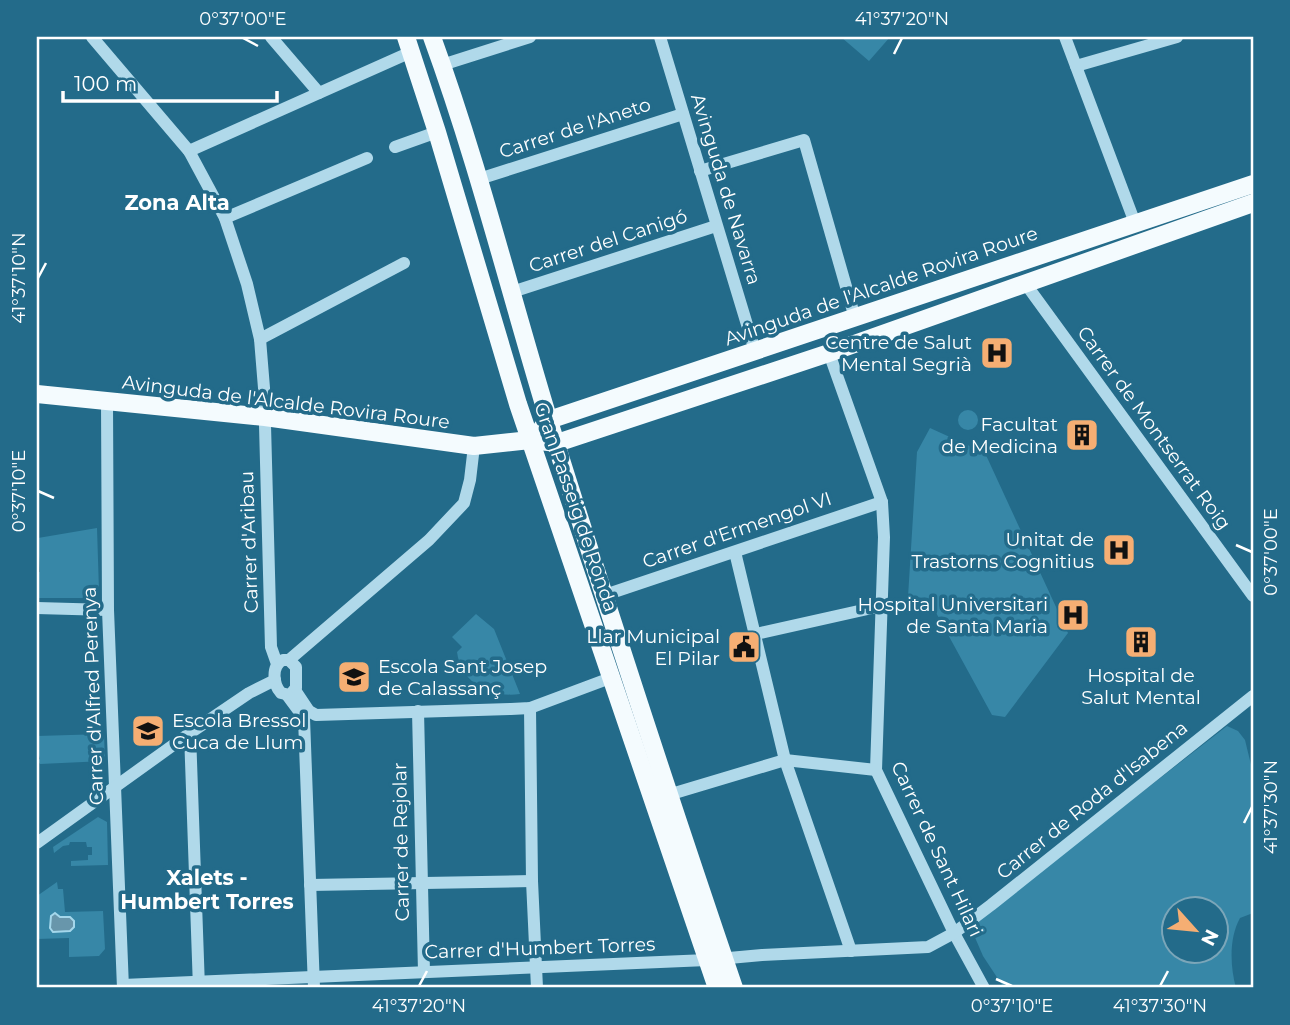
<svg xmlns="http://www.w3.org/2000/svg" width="1290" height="1025" font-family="Montserrat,sans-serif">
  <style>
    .green { fill: #3787a7; fill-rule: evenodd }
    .water { fill: #6896ab; stroke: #a4d7eb; stroke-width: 2 }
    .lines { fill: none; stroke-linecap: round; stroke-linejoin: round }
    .minor { stroke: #b0d9ea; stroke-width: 12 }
    .major { stroke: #f4fbfe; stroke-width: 18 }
    .ticks { fill: none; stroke: #fff; stroke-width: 2.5 }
    .labels { text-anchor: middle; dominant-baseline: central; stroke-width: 7; stroke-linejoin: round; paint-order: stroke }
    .street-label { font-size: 19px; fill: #fff; stroke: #236b8a }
    .poi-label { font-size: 19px; fill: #fff; stroke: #236b8a; text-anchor: end }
    .neighbourhood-label { font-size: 21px; font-weight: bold; fill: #fff; stroke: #236b8a }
    .neatline { fill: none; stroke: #fff; stroke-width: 2.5 }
    .ticks-label { font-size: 18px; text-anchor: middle; fill: #fff }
  </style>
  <rect width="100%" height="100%" fill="#236b8a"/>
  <g class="green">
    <polygon points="841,37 890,37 869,61"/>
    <circle cx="968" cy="420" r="10"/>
    <polygon points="930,428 985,453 1068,633 1005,717 992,715 928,598 908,597 917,452"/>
    <polygon points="97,528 99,591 94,593 92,598 37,598 37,572 40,572 38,538"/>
    <path d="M476,614L494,629L520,694C490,698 461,683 457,652L462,647L452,637Z"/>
    <path d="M1227,726L1238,731L1245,740L1253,773V913L1240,918C1229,938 1230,966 1236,988H1004L983,956L970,926ZM1174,909H1216V951H1174Z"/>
    <polygon points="104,734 105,761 40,764 37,760 40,759 37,748 37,736"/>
    <polygon points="98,817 107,822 108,865 71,866 71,861 88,860 88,855 92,855 92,847 87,847 86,842 70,842 69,845 63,846 54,853 53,847"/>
    <polygon points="57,882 58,889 63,889 65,912 103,911 105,949 99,956 69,957 69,938 37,939 37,896"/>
  </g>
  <polygon class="water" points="55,913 60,917 70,917 74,921 74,927 70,931 53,932 50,928 51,916"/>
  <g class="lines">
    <g class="minor">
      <polyline points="92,37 189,151 225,218 247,284 260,339 264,388 271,647 277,664"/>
      <polyline points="271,37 319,93"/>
      <polyline points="660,37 755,351"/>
      <polyline points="1065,37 1135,223"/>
      <polyline points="442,65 530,37"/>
      <polyline points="1076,66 1177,37"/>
      <polyline points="395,147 437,132"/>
      <polyline points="189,151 411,52"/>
      <polyline points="700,171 804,140 855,318"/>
      <polyline points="479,179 683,114"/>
      <polyline points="225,218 367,158"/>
      <polyline points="1025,283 1253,596"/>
      <polyline points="512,292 716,226"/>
      <polyline points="260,339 404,263"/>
      <polyline points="829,353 882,502 884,537 876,770 954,933 984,988"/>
      <polyline points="107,402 108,610 123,988"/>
      <polyline points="735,552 785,760 851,951"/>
      <polyline points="605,595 882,502"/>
      <polyline points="37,608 108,610"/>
      <polyline points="756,634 881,606"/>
      <path d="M283,660H289L296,667V688L290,695L281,693C273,684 271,666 283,660Z"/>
      <polyline points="289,660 429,540 464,503 470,480 474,446"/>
      <polyline points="295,690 309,711 316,715 511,709 530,708 613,677"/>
      <polyline points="287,695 304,718 314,988"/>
      <polyline points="530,708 532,881 537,988"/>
      <polyline points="418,711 424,972"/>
      <polyline points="190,733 199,988"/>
      <polyline points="668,795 785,760 876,770"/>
      <polyline points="37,843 190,733 249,693 275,680"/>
      <polyline points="310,885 532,881"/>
      <polyline points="123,985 707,960 762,955 928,947 954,933 991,905 1253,696"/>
    </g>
    <g class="major">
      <polyline points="406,37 437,132 518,404 717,988"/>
      <path d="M432,37C478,163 510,293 549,421C608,611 670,800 734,988"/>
      <polyline points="37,394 265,417 474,446 530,440 557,443 829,353 1253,203"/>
      <polyline points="542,428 549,420 1253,184"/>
    </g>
  </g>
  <path class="ticks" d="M243,38L258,46M894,54L902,38M38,278L46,263M38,491L54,498M1236,545L1252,552M1244,823L1252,807M996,979L1012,986M419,986L427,971M1160,986L1168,971"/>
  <defs>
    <symbol id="hospital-square" viewBox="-11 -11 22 22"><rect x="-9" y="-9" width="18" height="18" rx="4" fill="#f5ae73" stroke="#236b8a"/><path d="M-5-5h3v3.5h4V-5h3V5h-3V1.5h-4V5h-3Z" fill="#111"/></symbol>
    <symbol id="building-square" viewBox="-11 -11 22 22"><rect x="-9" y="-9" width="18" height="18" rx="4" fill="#f5ae73" stroke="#236b8a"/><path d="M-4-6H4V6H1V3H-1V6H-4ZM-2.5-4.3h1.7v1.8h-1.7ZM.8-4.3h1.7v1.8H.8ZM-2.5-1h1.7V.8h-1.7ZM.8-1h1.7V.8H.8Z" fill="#111"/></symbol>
    <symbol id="civic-square" viewBox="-11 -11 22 22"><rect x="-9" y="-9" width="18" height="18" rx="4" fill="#f5ae73" stroke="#236b8a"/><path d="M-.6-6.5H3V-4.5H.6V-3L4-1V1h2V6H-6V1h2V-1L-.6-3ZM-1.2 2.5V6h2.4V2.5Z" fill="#111"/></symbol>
    <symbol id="school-square" viewBox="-11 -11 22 22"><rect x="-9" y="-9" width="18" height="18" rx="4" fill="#f5ae73" stroke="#236b8a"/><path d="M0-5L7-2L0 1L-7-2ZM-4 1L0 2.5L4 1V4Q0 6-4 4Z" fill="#111"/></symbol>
  </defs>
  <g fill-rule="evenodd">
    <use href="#hospital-square" x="978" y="334" width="38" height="38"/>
    <use href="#building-square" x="1063" y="416" width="38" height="38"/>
    <use href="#hospital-square" x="1100" y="531" width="38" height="38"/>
    <use href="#hospital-square" x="1054" y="596" width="38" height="38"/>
    <use href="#building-square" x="1122" y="623" width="38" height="38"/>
    <use href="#civic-square" x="725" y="628" width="38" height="38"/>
    <use href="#school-square" x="335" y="658" width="38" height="38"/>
    <use href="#school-square" x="129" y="712" width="38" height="38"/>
  </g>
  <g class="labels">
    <g class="street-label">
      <text transform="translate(575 128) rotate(-18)">Carrer de l'Aneto</text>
      <text transform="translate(726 189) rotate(73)">Avinguda de Navarra</text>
      <text transform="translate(608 241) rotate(-18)">Carrer del Canigó</text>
      <text transform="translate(881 286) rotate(-19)">Avinguda de l'Alcalde Rovira Roure</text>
      <text transform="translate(286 402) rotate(7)">Avinguda de l'Alcalde Rovira Roure</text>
      <text transform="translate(1154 428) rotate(54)">Carrer de Montserrat Roig</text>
      <text transform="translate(576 507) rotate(71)">Gran Passeig de Ronda</text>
      <text transform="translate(737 530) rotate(-19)">Carrer d'Ermengol VI</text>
      <text transform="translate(249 542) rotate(-92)">Carrer d'Aribau</text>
      <text transform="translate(93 696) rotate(-92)">Carrer d'Alfred Perenya</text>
      <text transform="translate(1092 800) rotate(-39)">Carrer de Roda d'Isabena</text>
      <text transform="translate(401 842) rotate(-91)">Carrer de Rejolar</text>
      <text transform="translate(937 849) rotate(65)">Carrer de Sant Hilari</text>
      <text transform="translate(540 948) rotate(-2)">Carrer d'Humbert Torres</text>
    </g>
    <g class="poi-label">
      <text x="972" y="342">Centre de Salut<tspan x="972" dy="22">Mental Segrià</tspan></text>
      <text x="1058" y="424">Facultat<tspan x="1058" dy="22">de Medicina</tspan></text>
      <text x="1094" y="539">Unitat de<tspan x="1094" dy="22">Trastorns Cognitius</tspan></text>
      <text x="1048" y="604">Hospital Universitari<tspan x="1048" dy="22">de Santa Maria</tspan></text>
      <text x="720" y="636">Llar Municipal<tspan x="720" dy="22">El Pilar</tspan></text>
      <text x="378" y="666" text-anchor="start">Escola Sant Josep<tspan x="378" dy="22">de Calassanç</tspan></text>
      <text x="1141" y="675" text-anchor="middle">Hospital de<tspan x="1141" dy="22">Salut Mental</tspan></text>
      <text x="172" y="720" text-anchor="start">Escola Bressol<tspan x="172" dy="22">Cuca de Llum</tspan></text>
    </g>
    <g class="neighbourhood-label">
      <text x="177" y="202">Zona Alta</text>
      <text x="207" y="877">Xalets -<tspan x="207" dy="24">Humbert Torres</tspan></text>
    </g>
  </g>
  <rect width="1290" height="1025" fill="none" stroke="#236b8a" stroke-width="77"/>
  <g transform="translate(1195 930) rotate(117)"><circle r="33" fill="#236b8a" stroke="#7ba6b9" stroke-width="2"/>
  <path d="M0-5L12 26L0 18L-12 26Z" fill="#f5ae73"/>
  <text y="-10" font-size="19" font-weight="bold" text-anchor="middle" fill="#ffffff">N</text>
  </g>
  <path d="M63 91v10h214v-10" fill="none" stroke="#ffffff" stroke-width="3.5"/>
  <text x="74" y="91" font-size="21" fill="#ffffff" stroke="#236b8a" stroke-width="5" paint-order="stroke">100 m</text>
  <rect x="38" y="38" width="1214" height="948" class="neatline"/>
  <g class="ticks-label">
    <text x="243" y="25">0°37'00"E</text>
    <text x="902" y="25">41°37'20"N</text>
    <text transform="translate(19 278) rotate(-90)" y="6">41°37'10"N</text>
    <text transform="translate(19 491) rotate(-90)" y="6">0°37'10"E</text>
    <text transform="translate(1271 552) rotate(-90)" y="6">0°37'00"E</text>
    <text transform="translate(1271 807) rotate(-90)" y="6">41°37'30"N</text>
    <text x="419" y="1012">41°37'20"N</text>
    <text x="1012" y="1012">0°37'10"E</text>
    <text x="1160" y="1012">41°37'30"N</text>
  </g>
</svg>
